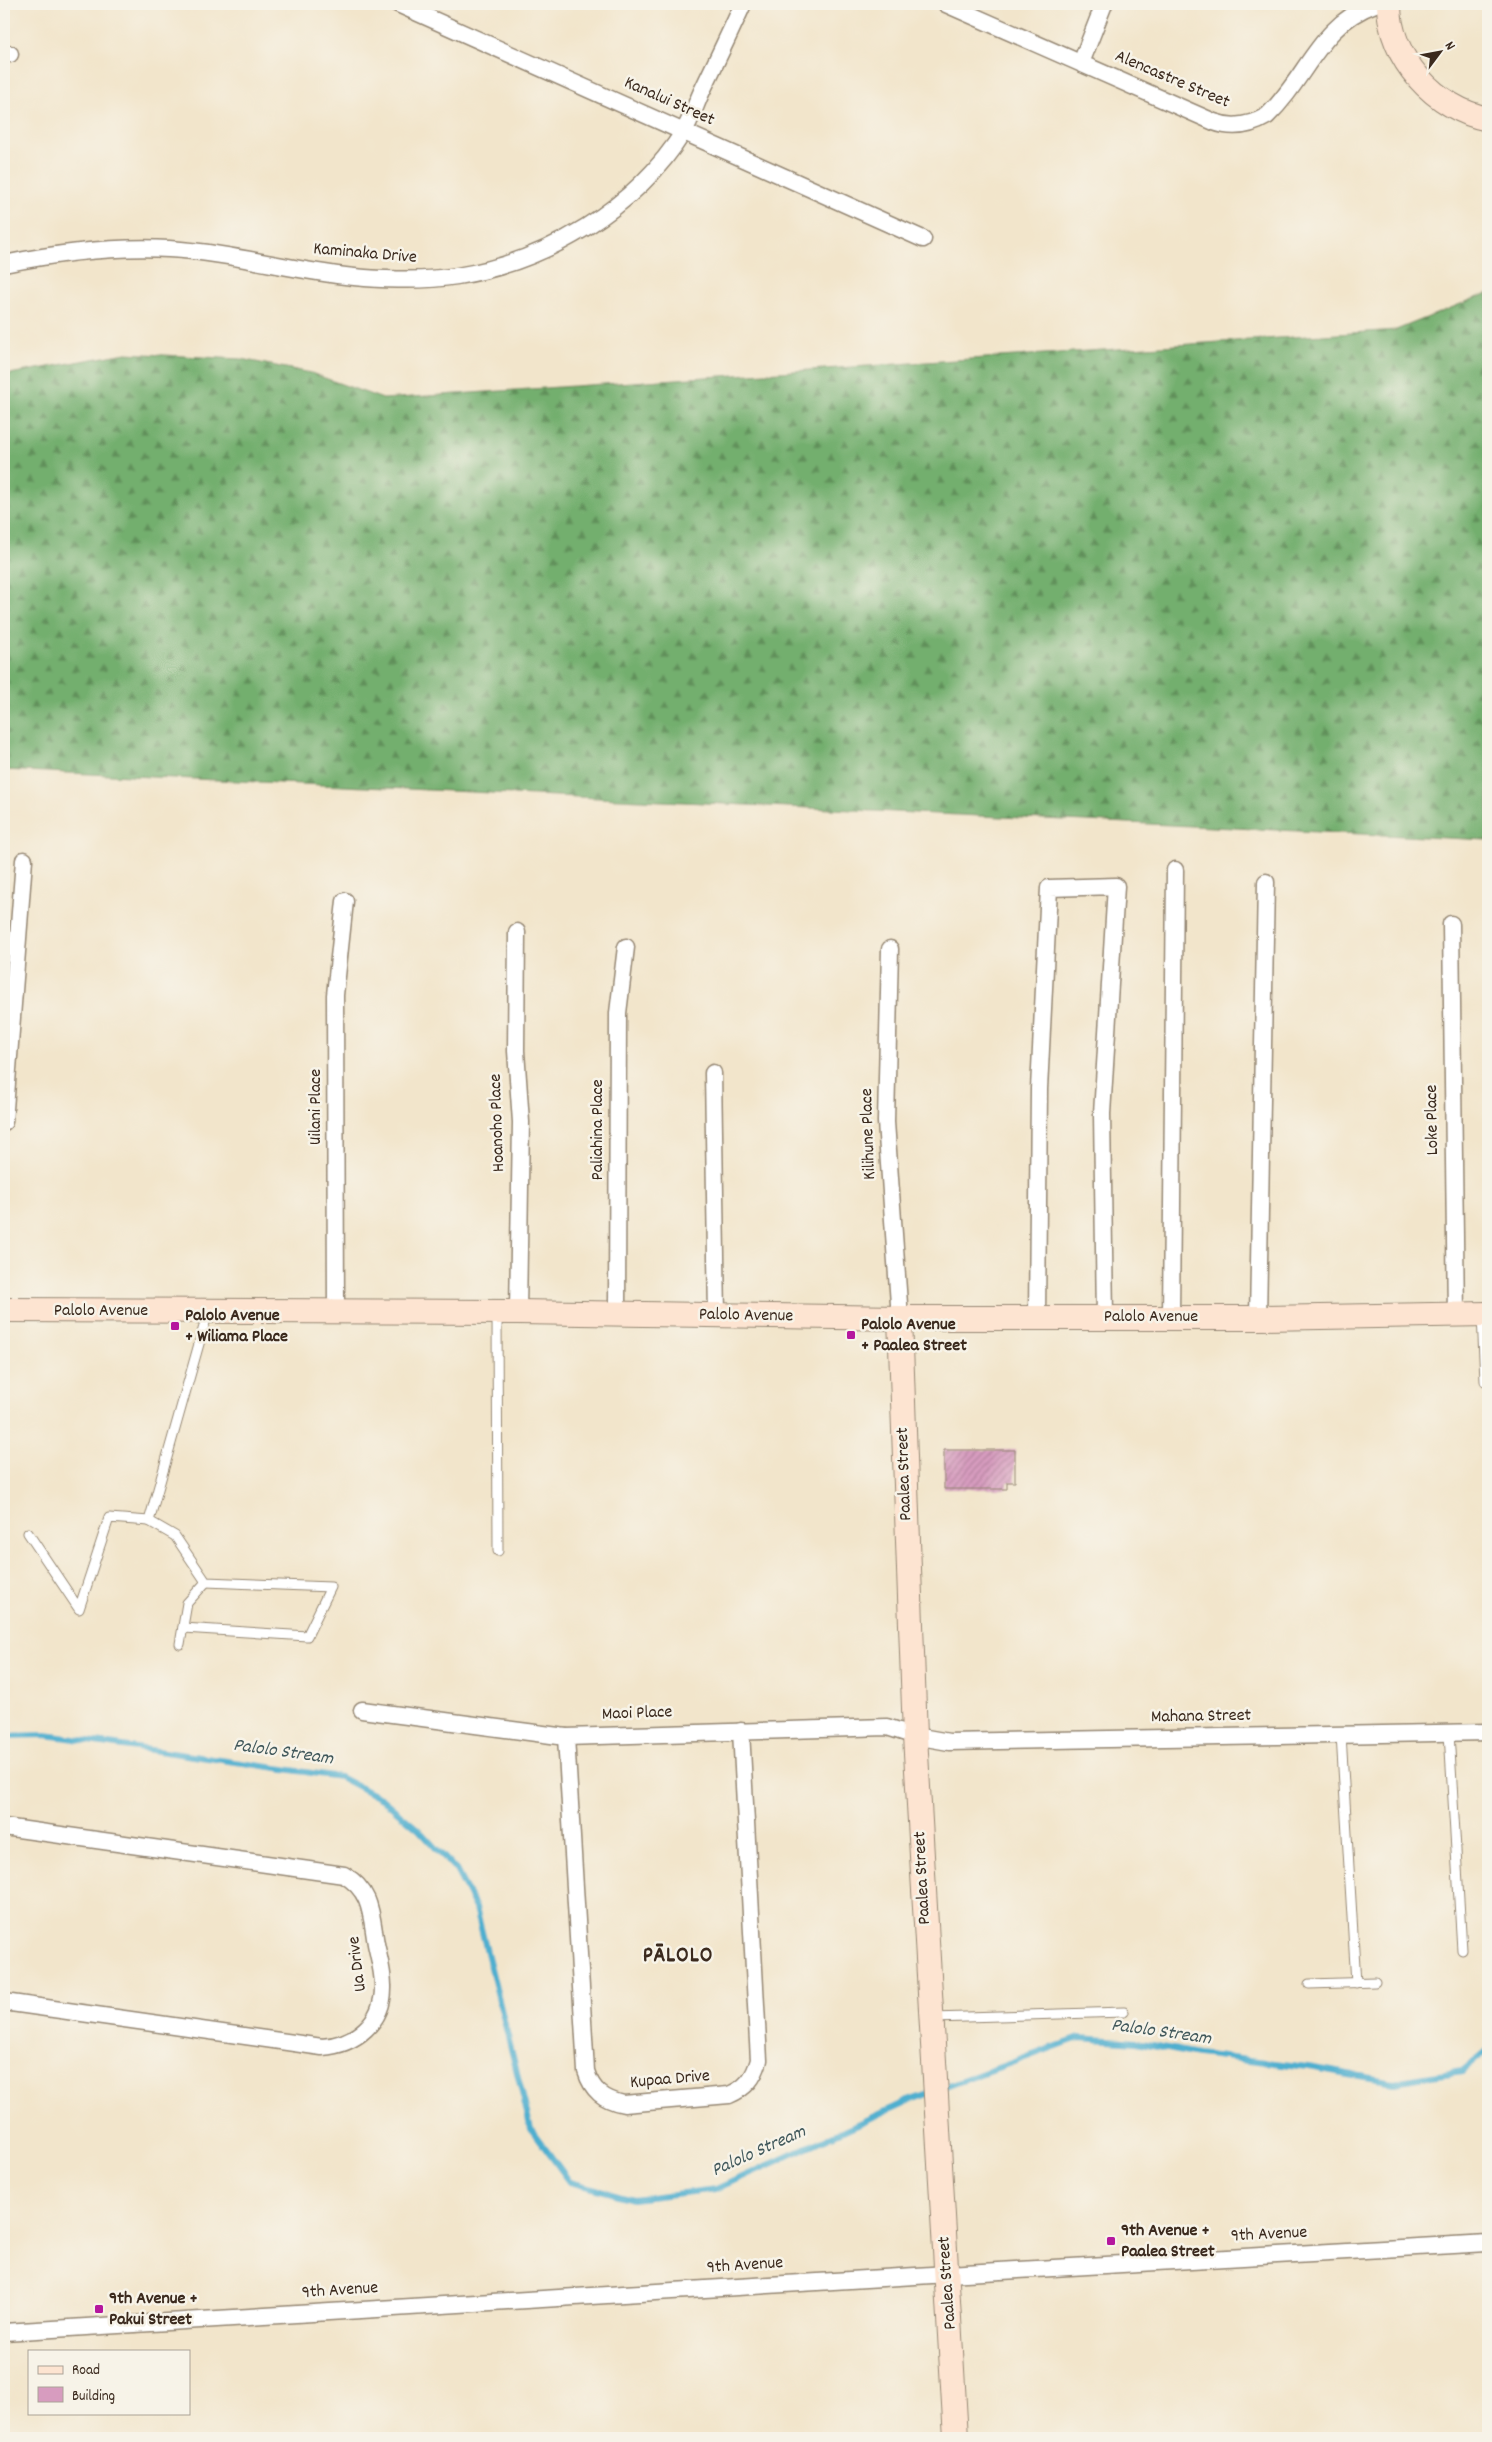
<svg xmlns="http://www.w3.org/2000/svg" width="1492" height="2442" font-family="Dekko,sans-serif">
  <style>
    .forest { fill: url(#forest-firs); stroke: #576c46 }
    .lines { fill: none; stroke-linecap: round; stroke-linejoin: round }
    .stream { stroke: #50afcf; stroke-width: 6 }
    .building { fill: url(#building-hatch) }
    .lane-casing { stroke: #968874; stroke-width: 11 }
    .street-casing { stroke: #968874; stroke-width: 19 }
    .secondary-casing { stroke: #968874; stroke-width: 26 }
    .lane { stroke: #fff; stroke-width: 9 }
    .street { stroke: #fff; stroke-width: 16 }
    .secondary { stroke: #fde4d1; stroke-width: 24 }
    .poi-dot { fill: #b5179e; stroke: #f7f3e8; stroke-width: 2 }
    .labels { text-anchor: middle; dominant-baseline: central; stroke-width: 5; stroke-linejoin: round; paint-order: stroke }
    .street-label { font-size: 18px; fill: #3b2a1e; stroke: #f7f3e8 }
    .poi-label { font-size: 18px; font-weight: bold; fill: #3b2a1e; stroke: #f7f3e8; text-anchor: start }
    .water-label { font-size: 19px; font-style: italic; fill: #42595c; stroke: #f7f3e8 }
    .district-label { font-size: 22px; font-weight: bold; letter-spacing: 1px; fill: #3b2a1e; stroke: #f7f3e8 }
  </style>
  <defs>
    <pattern id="forest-firs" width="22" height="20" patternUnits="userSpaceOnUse" patternTransform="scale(1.25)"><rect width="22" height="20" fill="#73af6e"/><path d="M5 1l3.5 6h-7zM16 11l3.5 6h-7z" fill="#608f5a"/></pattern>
    <pattern id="building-hatch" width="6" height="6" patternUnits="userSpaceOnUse" patternTransform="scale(1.25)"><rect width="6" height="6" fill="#d79cbf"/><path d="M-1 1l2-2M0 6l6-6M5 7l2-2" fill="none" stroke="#b07f9b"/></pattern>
  </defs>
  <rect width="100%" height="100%" fill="#f7f3e8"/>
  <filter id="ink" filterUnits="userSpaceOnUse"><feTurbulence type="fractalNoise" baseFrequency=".02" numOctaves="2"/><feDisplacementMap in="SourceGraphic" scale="10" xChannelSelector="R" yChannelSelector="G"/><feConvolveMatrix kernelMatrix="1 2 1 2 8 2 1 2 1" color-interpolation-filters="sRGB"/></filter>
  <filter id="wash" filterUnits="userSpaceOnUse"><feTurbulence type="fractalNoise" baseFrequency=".0096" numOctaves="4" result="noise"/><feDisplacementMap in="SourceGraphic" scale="20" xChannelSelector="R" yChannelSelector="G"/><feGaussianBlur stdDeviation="1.12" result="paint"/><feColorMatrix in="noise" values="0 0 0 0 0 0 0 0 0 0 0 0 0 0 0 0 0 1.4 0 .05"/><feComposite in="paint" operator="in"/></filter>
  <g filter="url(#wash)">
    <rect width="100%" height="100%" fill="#f2e5cb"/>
    <polygon class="forest" points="1488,293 1488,840 4,770 4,375 126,353 241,359 311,373 383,399 1396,330"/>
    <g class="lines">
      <g class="stream">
        <polyline points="4,1736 46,1735 340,1777 382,1799 419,1830 456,1870 476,1908 531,2129 570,2182 633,2199 716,2189 908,2101 931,2093"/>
        <polyline points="940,2089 1079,2038 1137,2042 1198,2054 1308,2067 1394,2082 1462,2071 1488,2050"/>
      </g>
    </g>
    <g id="blocks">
      <polygon class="building" points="944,1450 1015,1450 1015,1482 1007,1482 1007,1489 944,1489"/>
    </g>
  </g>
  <g filter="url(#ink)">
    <use href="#blocks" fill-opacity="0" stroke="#968874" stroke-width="1"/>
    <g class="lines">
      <defs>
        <g id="lane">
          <polyline points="497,1313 498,1551"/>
          <polyline points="1482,1315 1485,1381 1488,1381"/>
          <polyline points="149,1521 175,1536 206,1582 331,1587 307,1636 183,1628"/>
          <polyline points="28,1533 79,1609 109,1518 149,1521 208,1312"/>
          <polyline points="180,1644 187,1603 206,1582"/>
          <polyline points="1449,1733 1462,1950"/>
          <polyline points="1341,1735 1356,1983"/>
          <polyline points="1309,1984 1375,1982"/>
          <polyline points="933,2018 1124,2012"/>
        </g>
        <g id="street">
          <polyline points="398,4 923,239"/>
          <path d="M946,4L1214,122C1233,129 1250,126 1267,116C1307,78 1319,24 1375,4"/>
          <polyline points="4,55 10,54"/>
          <polyline points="1081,63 1104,4"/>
          <path d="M4,264C58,253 114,246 169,249C235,253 300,273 365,278C395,280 427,281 457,276C546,262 636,208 684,131C691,119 696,104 702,91C716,62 730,33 743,4"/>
          <polyline points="1451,924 1456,1316"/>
          <polyline points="517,932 516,1051 521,1122 518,1312"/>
          <polyline points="890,949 886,1122 900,1318"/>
          <polyline points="713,1073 717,1316"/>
          <polyline points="4,1122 24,860"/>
          <polyline points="336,1313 335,995 345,901"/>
          <polyline points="617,1314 618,1013 626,947"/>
          <polyline points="1171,1317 1175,870"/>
          <polyline points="1037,1318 1039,1089 1049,888 1116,886 1102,1114 1105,1317"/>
          <polyline points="1258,1318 1266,882"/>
          <polyline points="362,1710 566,1737 887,1727 915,1736 949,1742 1488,1732"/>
          <path d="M566,1737L586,2071C592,2091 604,2100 624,2104L729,2095C746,2088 754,2078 759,2060L741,1731"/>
          <path d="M4,1827L344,1875C372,1891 371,1915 376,1944C379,1958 383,1972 383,1986C384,2022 355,2045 322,2047L4,2002"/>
          <polyline points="4,2332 948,2274 1488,2243"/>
        </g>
        <g id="secondary">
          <path d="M1389,4C1389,59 1436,109 1488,119"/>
          <polyline points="4,1310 518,1312 900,1318 1258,1318 1488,1314"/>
          <polyline points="900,1318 915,1736 956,2438"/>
        </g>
      </defs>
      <use href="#lane" class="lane-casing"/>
      <use href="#street" class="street-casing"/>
      <use href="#secondary" class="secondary-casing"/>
      <use href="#lane" class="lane"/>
      <use href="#street" class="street"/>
      <use href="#secondary" class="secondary"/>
    </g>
  </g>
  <g class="poi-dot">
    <rect x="170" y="1321" width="10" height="10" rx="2.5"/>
    <rect x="846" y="1330" width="10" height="10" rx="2.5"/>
    <rect x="1106" y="2236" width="10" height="10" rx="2.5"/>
    <rect x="94" y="2304" width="10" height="10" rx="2.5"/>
  </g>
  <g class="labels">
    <g class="street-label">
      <text transform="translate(1172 80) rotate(23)">Alencastre Street</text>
      <text transform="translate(669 102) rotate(24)">Kanalui Street</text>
      <text transform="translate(365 254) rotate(5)">Kaminaka Drive</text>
      <text transform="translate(316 1107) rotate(-90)">Uilani Place</text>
      <text transform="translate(1433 1120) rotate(-91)">Loke Place</text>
      <text transform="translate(498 1123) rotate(-92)">Hoanoho Place</text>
      <text transform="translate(598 1130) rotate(-90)">Paliahina Place</text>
      <text transform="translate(869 1134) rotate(-92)">Kilihune Place</text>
      <text x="101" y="1311">Palolo Avenue</text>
      <text transform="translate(746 1316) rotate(1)">Palolo Avenue</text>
      <text x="1151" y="1317">Palolo Avenue</text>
      <text transform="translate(905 1474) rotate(-92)">Paalea Street</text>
      <text transform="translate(637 1714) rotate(-2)">Maoi Place</text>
      <text transform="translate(1201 1717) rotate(-1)">Mahana Street</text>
      <text transform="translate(923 1878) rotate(-93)">Paalea Street</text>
      <text transform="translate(358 1964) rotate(-97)">Ua Drive</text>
      <text transform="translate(670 2080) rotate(-5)">Kupaa Drive</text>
      <text transform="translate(1269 2235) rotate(-3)">9th Avenue</text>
      <text transform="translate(745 2266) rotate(-4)">9th Avenue</text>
      <text transform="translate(948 2283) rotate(-94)">Paalea Street</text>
      <text transform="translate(340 2291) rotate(-4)">9th Avenue</text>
    </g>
    <g class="poi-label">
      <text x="185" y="1316">Palolo Avenue<tspan x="185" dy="21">+ Wiliama Place</tspan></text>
      <text x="861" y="1325">Palolo Avenue<tspan x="861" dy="21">+ Paalea Street</tspan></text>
      <text x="1121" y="2231">9th Avenue +<tspan x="1121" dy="21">Paalea Street</tspan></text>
      <text x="109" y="2299">9th Avenue +<tspan x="109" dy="21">Pakui Street</tspan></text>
    </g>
    <g class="water-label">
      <text transform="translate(283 1753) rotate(8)">Palolo Stream</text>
      <text transform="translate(1161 2033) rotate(8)">Palolo Stream</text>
      <text transform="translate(759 2152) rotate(-24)">Palolo Stream</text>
    </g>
    <g class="district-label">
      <text x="678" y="1956">PĀLOLO</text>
    </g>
  </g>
  <rect width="1492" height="2442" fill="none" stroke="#f7f3e8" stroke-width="20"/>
  <rect x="28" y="2350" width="162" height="65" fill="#f7f3e8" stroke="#aca397"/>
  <rect x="38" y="2366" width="25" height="8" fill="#fde4d1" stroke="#aca397"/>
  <text x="72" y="2374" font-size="15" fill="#3b2a1e">Road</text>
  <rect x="38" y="2387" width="25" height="15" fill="#d79cbf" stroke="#aca397"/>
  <text x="72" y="2400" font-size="15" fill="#3b2a1e">Building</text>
  <g transform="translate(1440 52) rotate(58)" stroke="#f7f3e8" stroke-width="4" paint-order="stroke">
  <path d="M0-4L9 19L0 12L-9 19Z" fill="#3b2a1e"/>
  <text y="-8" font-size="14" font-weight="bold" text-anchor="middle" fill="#3b2a1e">N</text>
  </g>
</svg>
